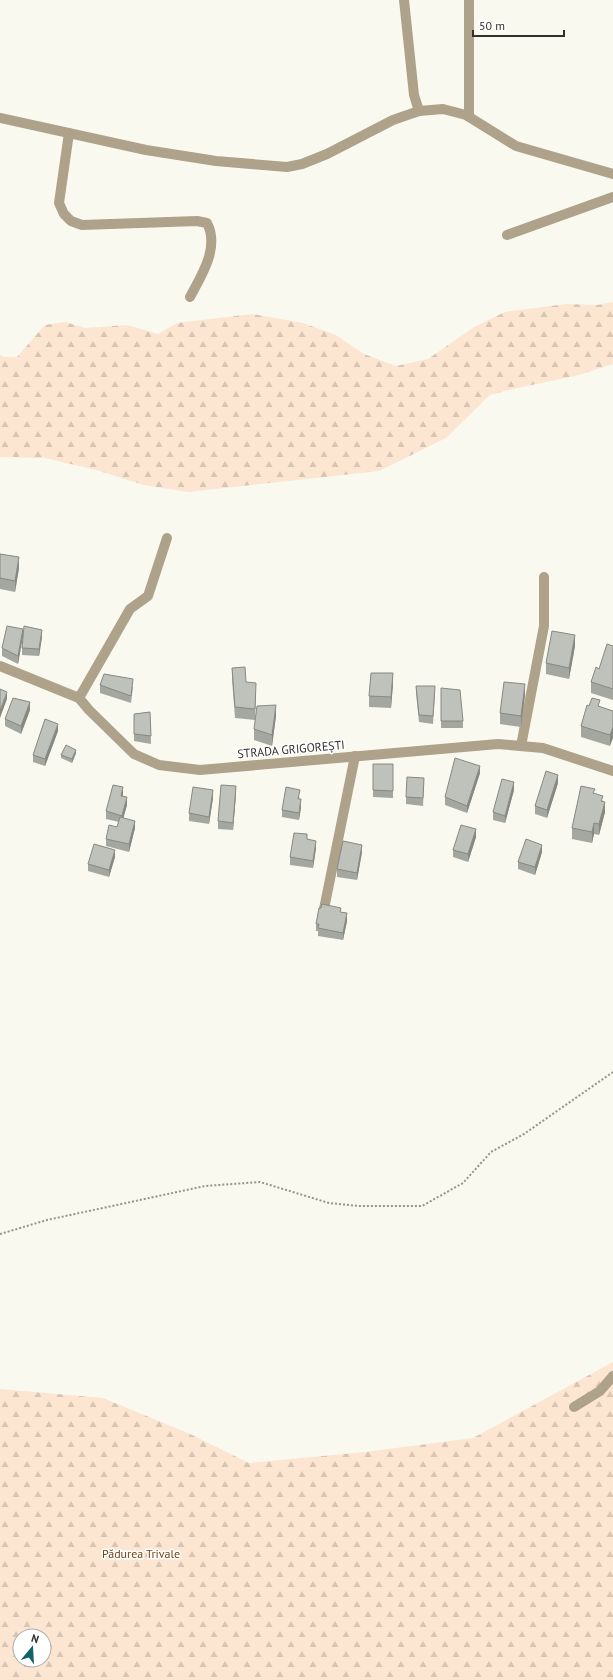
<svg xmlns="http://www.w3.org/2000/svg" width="613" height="1680" font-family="'PT Sans',sans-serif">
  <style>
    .forest { fill: url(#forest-firs); fill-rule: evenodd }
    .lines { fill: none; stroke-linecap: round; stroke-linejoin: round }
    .path { stroke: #94938d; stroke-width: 2; stroke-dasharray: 2 2; stroke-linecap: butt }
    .minor { stroke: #afa28b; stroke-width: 10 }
    .wall { fill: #a4a7a0 }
    .shaded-wall { fill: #868882 }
    .building { fill: #bfc2ba; stroke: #868882 }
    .labels { text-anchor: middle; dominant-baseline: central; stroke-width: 3; stroke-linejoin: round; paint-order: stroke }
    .street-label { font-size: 12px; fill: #32312e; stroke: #fff }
    .park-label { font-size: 12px; fill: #704313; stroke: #fff }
  </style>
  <defs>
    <pattern id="forest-firs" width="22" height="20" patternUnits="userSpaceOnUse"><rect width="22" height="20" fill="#fce5d1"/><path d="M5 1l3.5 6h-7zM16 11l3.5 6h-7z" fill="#d8c5b4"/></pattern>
  </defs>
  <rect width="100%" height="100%" fill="#faf9f0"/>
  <g class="forest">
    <polygon points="613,302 613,364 579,375 513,389 490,395 446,438 379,471 188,492 144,485 96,470 45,458 0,457 0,355 5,357 17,357 45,325 65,322 85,328 127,325 158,334 177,323 252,314 303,323 336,335 364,354 396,366 428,359 474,327 505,312 566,304 597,305"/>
    <path d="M613,1362V1680H0V1389L103,1398L188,1433L249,1463L365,1452L473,1438ZM20,1636H44V1660H20Z"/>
  </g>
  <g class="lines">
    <polyline class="path" points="0,1234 47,1220 205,1186 260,1182 329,1203 359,1206 422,1206 463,1183 491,1152 524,1134 613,1072"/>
    <g class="minor">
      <polyline points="404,0 414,95 419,111"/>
      <polyline points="469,0 469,117"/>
      <polyline points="0,118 146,150 216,161 287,167 302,164 327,154 393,120 419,111 443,109 466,115 516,146 613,174"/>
      <path d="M69,133L59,203L64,214L71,221L82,225L197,221L207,223C220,248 201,276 190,297"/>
      <polyline points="507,235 613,197"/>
      <polyline points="0,666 79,698 89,710 134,754 159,765 200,770 498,744 543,748 613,771"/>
      <polyline points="79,698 130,609 148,596 167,538"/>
      <polyline points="521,746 544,626 544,577"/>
      <polyline points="324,909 355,756"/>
      <polyline points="574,1407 600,1391 613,1376"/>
    </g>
  </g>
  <g class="wall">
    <polygon points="0,554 19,568 15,592 0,589"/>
    <polygon points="23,629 18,664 2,656 2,648"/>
    <polygon points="42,637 39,656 22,655 22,648"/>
    <polygon points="575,646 569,679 546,674 546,663"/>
    <polygon points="613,646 613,700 591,693 591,682"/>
    <polygon points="232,668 246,682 256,694 255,720 235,718 232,679"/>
    <polygon points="393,684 391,708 369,707 369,696"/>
    <polygon points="100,685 133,687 131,703 100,693"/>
    <polygon points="416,686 435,693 433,724 419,722 416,693"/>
    <polygon points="441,688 463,721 463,728 441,728"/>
    <polygon points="525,695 521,727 500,724 500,713"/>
    <polygon points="589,706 600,707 613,711 610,746 581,737 581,726"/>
    <polygon points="30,710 21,734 5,726 5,719"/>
    <polygon points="150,712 151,744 134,741 134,714"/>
    <polygon points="276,716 272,746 254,740 254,729"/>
    <polygon points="58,731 45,766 33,762 33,755"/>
    <polygon points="76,753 72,763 61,758 61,755"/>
    <polygon points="373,764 393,764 393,798 373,797"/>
    <polygon points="480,773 467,813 445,805 445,797"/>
    <polygon points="558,783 547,818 535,814 535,806"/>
    <polygon points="424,786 423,806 406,804 406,797"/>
    <polygon points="514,790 505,823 493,820 493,812"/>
    <polygon points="236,794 233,830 218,829 218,821"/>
    <polygon points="595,794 603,801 605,812 599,835 594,834 592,843 572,839 572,828"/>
    <polygon points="123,795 123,796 127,805 123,818 135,828 129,852 106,846 106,839 117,827 119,822 106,819 106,811"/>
    <polygon points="300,797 299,799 301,807 299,820 282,817 282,810"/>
    <polygon points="213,798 209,824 189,821 189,813"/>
    <polygon points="476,837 468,862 453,857 453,850"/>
    <polygon points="307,839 316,848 313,868 290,865 290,857"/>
    <polygon points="362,852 357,880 337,877 337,869"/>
    <polygon points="542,852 535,875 518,869 518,862"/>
    <polygon points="115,857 109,877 88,871 88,864"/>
    <polygon points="341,912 347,921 343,940 318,936 318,931 316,931 316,924"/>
  </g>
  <g class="shaded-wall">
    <polygon points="19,557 19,568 15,592 15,581"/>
    <polygon points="23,629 23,637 18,664 18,656"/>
    <polygon points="42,630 42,637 39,656 39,649"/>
    <polygon points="575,635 575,646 569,679 569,668"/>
    <polygon points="393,673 393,684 391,708 391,697"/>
    <polygon points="525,684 525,695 521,727 521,716"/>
    <polygon points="7,692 7,699 0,718 0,711"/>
    <polygon points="30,702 30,710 21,734 21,726"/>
    <polygon points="276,705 276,716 272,746 272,735"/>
    <polygon points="58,724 58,731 45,766 45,759"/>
    <polygon points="613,727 613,738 610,746 610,735"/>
    <polygon points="76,750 76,753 72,763 72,759"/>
    <polygon points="480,766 480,773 467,813 467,806"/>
    <polygon points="558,775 558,783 547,818 547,810"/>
    <polygon points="514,782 514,790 505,823 505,816"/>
    <polygon points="236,786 236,794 233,830 233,823"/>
    <polygon points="123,787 123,795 121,803 121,796"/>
    <polygon points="213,790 213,798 209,824 209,817"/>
    <polygon points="127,797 127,805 122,823 122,816"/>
    <polygon points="301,799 301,807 299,820 299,813"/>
    <polygon points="605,802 605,812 599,835 599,824"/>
    <polygon points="135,821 135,828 129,852 129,844"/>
    <polygon points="594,823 594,834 592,843 592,832"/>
    <polygon points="476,829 476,837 468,862 468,854"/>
    <polygon points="316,841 316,848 313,868 313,861"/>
    <polygon points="362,845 362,852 357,880 357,873"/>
    <polygon points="542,845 542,852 535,875 535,867"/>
    <polygon points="115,850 115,857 109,877 109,870"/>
    <polygon points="347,913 347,921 343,940 343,933"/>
  </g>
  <g class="building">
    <polygon points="0,554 19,557 15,581 0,578"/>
    <polygon points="7,626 23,629 18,656 2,648"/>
    <polygon points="24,626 42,630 39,649 22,648"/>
    <polygon points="552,631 575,635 569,668 546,663"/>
    <polygon points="607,644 613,646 613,689 591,682 596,667 599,669"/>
    <polygon points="245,667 246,682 256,683 255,709 235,707 232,668"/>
    <polygon points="371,673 393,673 391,697 369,696"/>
    <polygon points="104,674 133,679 131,696 100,685"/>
    <polygon points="504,682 525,684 521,716 500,713"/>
    <polygon points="416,686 435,686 433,716 419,715"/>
    <polygon points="441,688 460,690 463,721 441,721"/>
    <polygon points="0,689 7,692 0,711"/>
    <polygon points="13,698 30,702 21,726 5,719"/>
    <polygon points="592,698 600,700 598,706 613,711 613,727 610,735 581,726 587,705 589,706"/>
    <polygon points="276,705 272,735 254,729 257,706"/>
    <polygon points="150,712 151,736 134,734 134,714"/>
    <polygon points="45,719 58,724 45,759 33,755"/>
    <polygon points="66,745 76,750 72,759 61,755"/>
    <polygon points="455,758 480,766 467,806 445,797"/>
    <polygon points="373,764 393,764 393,791 373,790"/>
    <polygon points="546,771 558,775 547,810 535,806"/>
    <polygon points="407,777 424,778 423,798 406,797"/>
    <polygon points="502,779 514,782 505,816 493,812"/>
    <polygon points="113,785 123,787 121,796 127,797 122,816 106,811"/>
    <polygon points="221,785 236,786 233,823 218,821"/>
    <polygon points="581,786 595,789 593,793 603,796 601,801 605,802 599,824 594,823 592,832 572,828"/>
    <polygon points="193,787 213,790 209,817 189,813"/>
    <polygon points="286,787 300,790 298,799 301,799 299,813 282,810"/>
    <polygon points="120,817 135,821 129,844 106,839 109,825 117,827"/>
    <polygon points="461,825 476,829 468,854 453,850"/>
    <polygon points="294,833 307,834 307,839 316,841 313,861 290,857"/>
    <polygon points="526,839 542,845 535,867 518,862"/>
    <polygon points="343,841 362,845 357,873 337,869"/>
    <polygon points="94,844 115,850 109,870 88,864"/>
    <polygon points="322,904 341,908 340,912 347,913 343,933 318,928 319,924 316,924 319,908 321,908"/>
  </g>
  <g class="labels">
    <g class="street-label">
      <text transform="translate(291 749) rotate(-5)">STRADA GRIGOREȘTI</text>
    </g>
    <g class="park-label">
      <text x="141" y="1553">Pădurea Trivale</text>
    </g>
  </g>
  <g transform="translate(32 1648) rotate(18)"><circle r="19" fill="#ffffff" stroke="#adadab"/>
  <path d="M0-3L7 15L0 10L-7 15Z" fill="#126267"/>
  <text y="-6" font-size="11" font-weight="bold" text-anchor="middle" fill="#32312e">N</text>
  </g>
  <path d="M473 30v6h91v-6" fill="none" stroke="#32312e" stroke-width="2"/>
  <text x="479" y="30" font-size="12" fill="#32312e" stroke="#ffffff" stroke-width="3" paint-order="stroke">50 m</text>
</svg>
